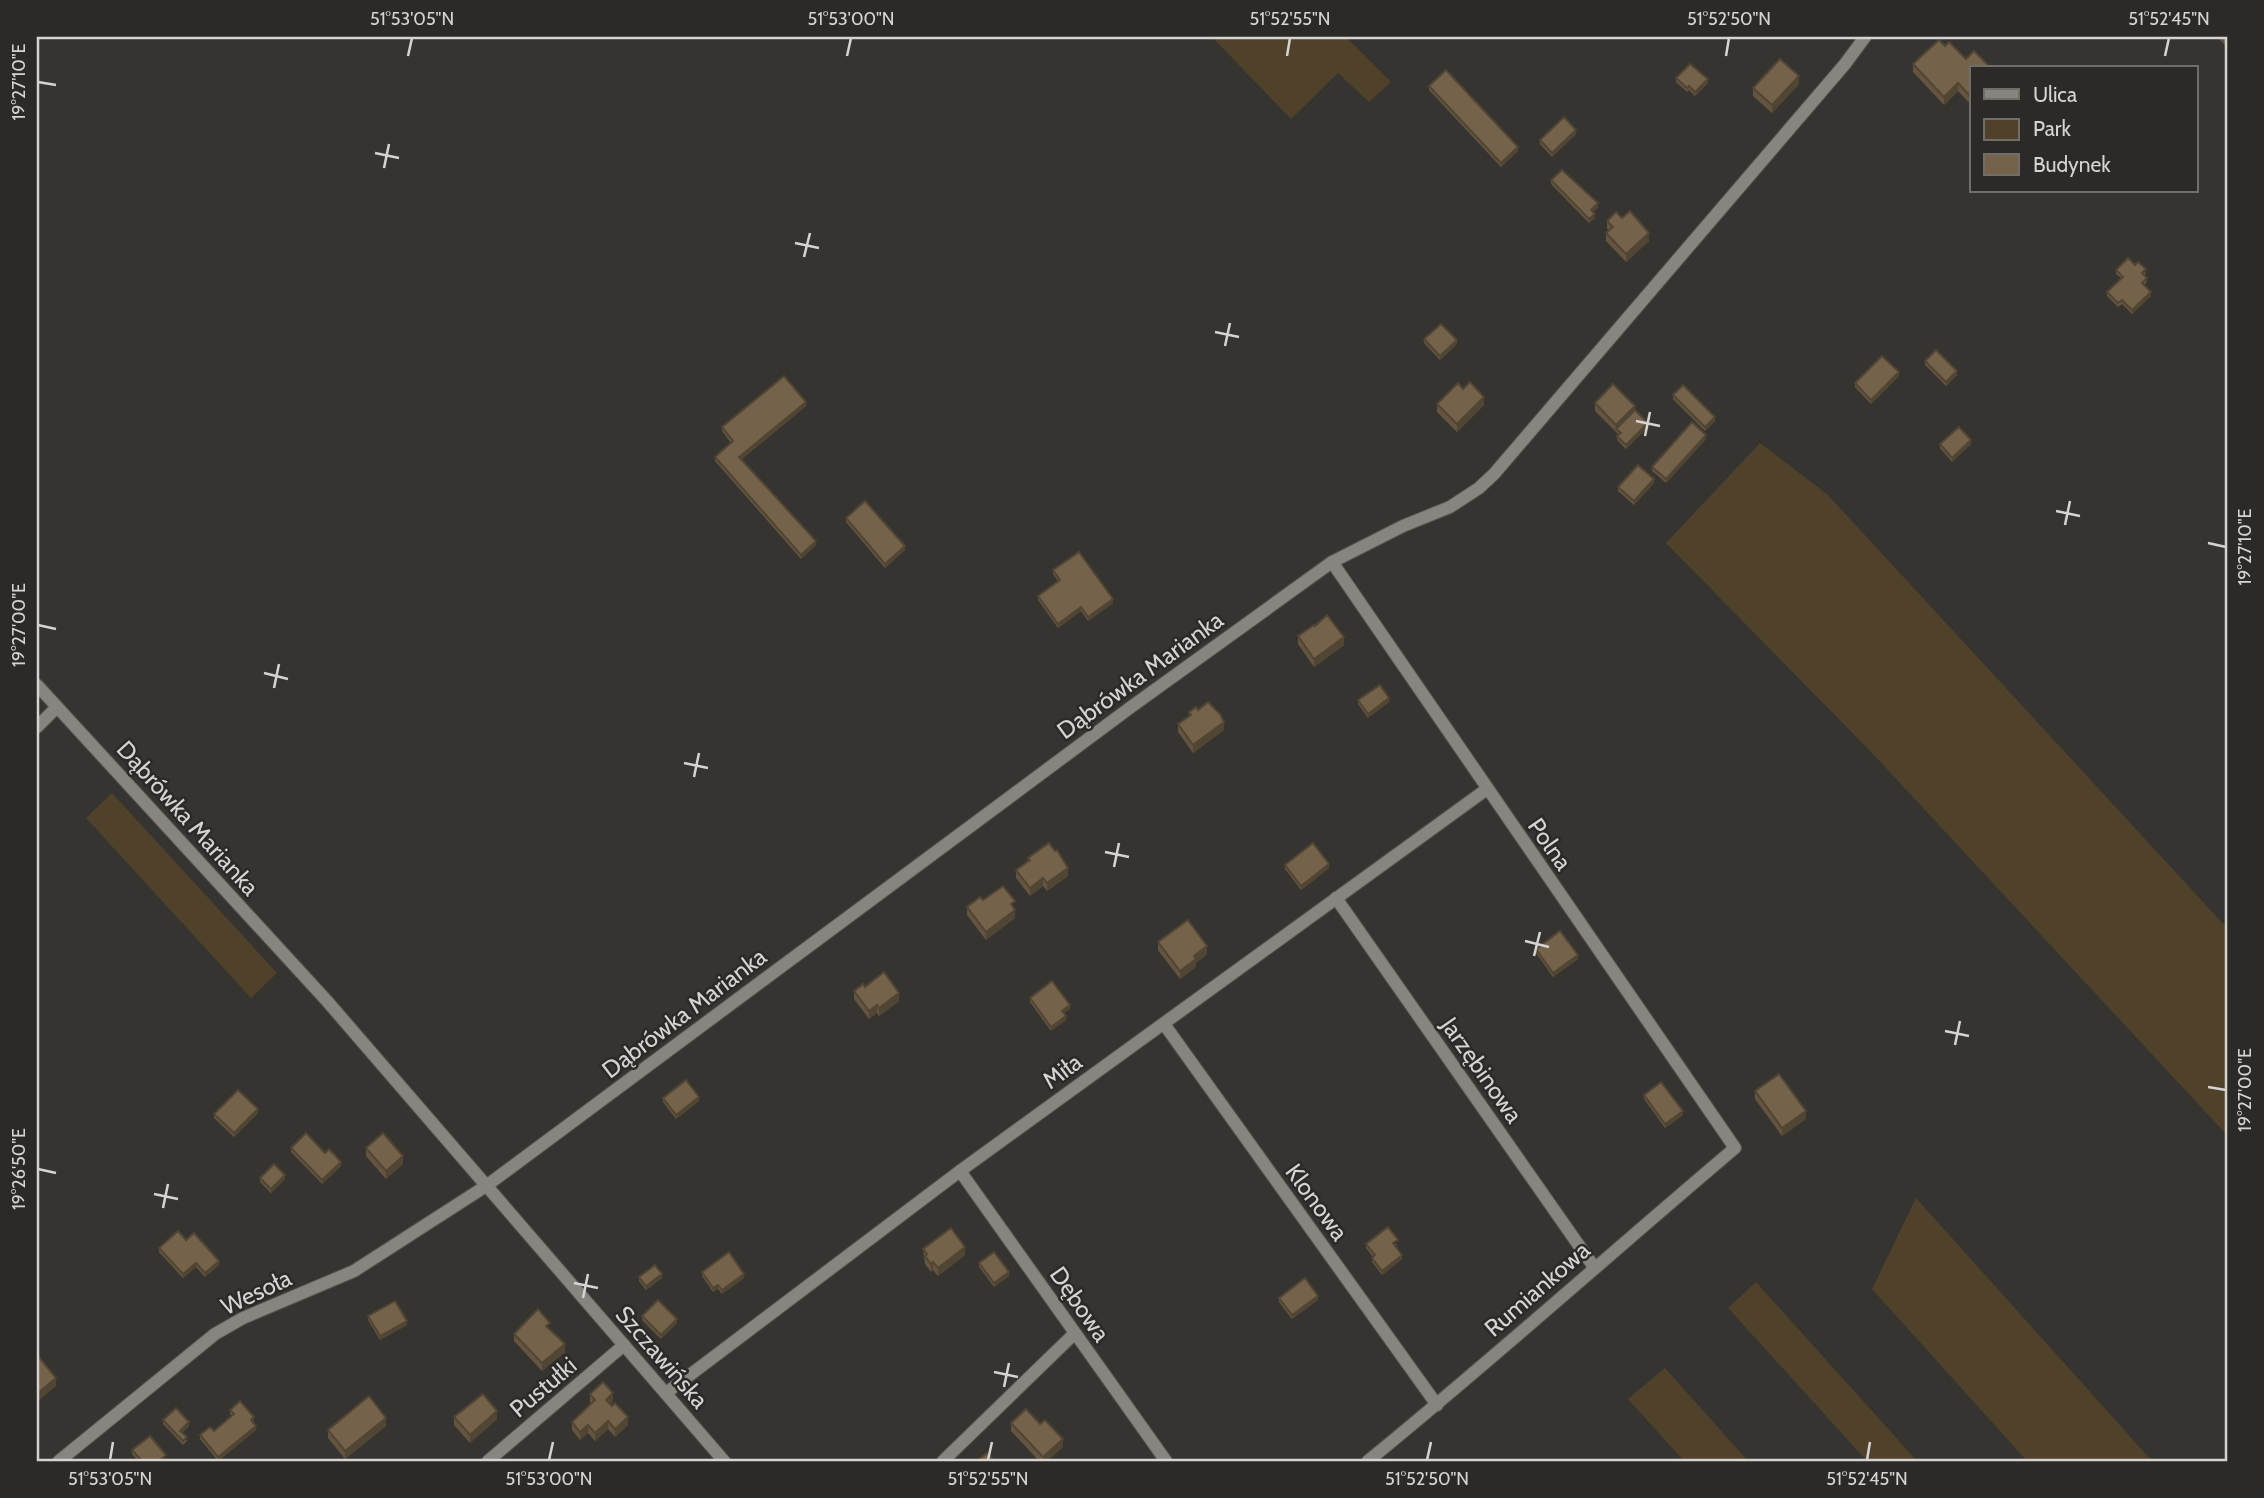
<svg xmlns="http://www.w3.org/2000/svg" width="2264" height="1498" font-family="Cabin,sans-serif">
  <style>
    .green { fill: #50412b }
    .lines { fill: none; stroke-linecap: round; stroke-linejoin: round }
    .minor-casing { stroke: #555250; stroke-width: 14 }
    .minor { stroke: #888581; stroke-width: 12 }
    .wall { fill: #645440 }
    .shaded-wall { fill: #514534 }
    .building { fill: #74624a; stroke: #514534; stroke-width: 2 }
    .ticks { fill: none; stroke: #d5d4d2; stroke-width: 2.5 }
    .labels { text-anchor: middle; dominant-baseline: central; stroke-width: 5; stroke-linejoin: round; paint-order: stroke }
    .street-label { font-size: 24px; fill: #d5d4d2; stroke: #2c2a27 }
    .neatline { fill: none; stroke: #d5d4d2; stroke-width: 2.5 }
    .ticks-label { font-size: 18px; text-anchor: middle; fill: #d5d4d2 }
  </style>
  <rect width="100%" height="100%" fill="#363431"/>
  <g class="green">
    <polygon points="1212,37 1346,37 1391,82 1369,102 1338,73 1291,119"/>
    <polygon points="1760,443 1827,494 2227,928 2227,1135 1873,754 1666,543"/>
    <polygon points="112,793 277,973 251,998 86,818"/>
    <polygon points="1916,1198 2152,1461 2027,1461 1872,1289"/>
    <polygon points="1756,1282 1917,1461 1867,1461 1728,1308"/>
    <polygon points="1665,1368 1748,1461 1684,1461 1628,1399"/>
  </g>
  <g class="lines">
    <defs>
      <g id="minor">
        <path d="M1332,562L1735,1148C1612,1252 1492,1360 1368,1461"/>
        <polyline points="37,685 327,1001 724,1461"/>
        <polyline points="37,727 57,707"/>
        <polyline points="1336,898 1594,1267"/>
        <polyline points="1164,1024 1437,1405"/>
        <polyline points="960,1171 1166,1461"/>
        <polyline points="666,1393 960,1171 1487,789"/>
        <polyline points="59,1461 215,1334 243,1318 354,1271 486,1186 1131,707 1332,562 1403,526 1450,507 1479,488 1494,474 1845,64 1865,37"/>
        <polyline points="488,1461 624,1345"/>
        <polyline points="943,1461 1074,1334"/>
      </g>
    </defs>
    <use href="#minor" class="minor-casing"/>
    <use href="#minor" class="minor"/>
  </g>
  <g class="wall">
    <polygon points="2217,37 2227,37 2227,47"/>
    <polygon points="1945,46 1966,59 1974,51 1972,106 1958,91 1944,105 1913,72 1913,64"/>
    <polygon points="1676,78 1708,83 1695,96 1689,90 1687,92 1676,82"/>
    <polygon points="1799,84 1772,113 1753,96 1753,88"/>
    <polygon points="1429,86 1518,151 1501,167 1429,90"/>
    <polygon points="1576,134 1552,157 1540,144 1540,140"/>
    <polygon points="1551,180 1598,207 1593,212 1595,218 1589,223 1551,184"/>
    <polygon points="1622,218 1649,241 1626,262 1606,241 1606,233 1609,230 1607,229 1607,221"/>
    <polygon points="2135,265 2146,273 2144,275 2147,282 2144,285 2151,296 2132,314 2122,304 2118,307 2107,296 2107,292 2121,278 2116,274 2116,270"/>
    <polygon points="1424,339 1457,344 1440,360 1424,343"/>
    <polygon points="1925,361 1957,375 1946,386 1925,365"/>
    <polygon points="1899,376 1871,404 1855,387 1855,383"/>
    <polygon points="1463,389 1484,405 1457,432 1437,412 1437,404"/>
    <polygon points="1673,395 1715,421 1705,431 1673,399"/>
    <polygon points="1595,403 1635,410 1648,427 1626,449 1617,440 1617,436 1619,435 1595,411"/>
    <polygon points="806,406 742,459 816,545 801,559 715,461 715,457 731,443 722,431 722,427"/>
    <polygon points="1706,439 1666,483 1652,471 1652,467"/>
    <polygon points="1940,444 1971,444 1952,462 1940,448"/>
    <polygon points="1654,483 1634,505 1618,491 1618,487"/>
    <polygon points="846,518 905,550 885,568 846,522"/>
    <polygon points="1053,570 1113,603 1088,621 1081,611 1058,628 1038,600 1038,596 1058,581 1053,574"/>
    <polygon points="1298,636 1344,645 1314,667 1298,644"/>
    <polygon points="1358,700 1389,702 1368,718 1358,704"/>
    <polygon points="1189,712 1224,730 1193,753 1178,732 1178,724 1189,716"/>
    <polygon points="1028,858 1068,876 1047,891 1043,886 1030,896 1016,878 1016,870 1028,861"/>
    <polygon points="1285,865 1329,868 1301,890 1285,869"/>
    <polygon points="983,900 1015,909 1015,918 986,940 967,915 967,907"/>
    <polygon points="1158,942 1207,954 1196,963 1196,967 1180,979 1158,950"/>
    <polygon points="1536,949 1578,959 1553,977 1536,953"/>
    <polygon points="865,987 899,1001 879,1016 877,1013 869,1019 854,999 854,991"/>
    <polygon points="1030,998 1070,1009 1064,1013 1066,1020 1051,1031 1030,1002"/>
    <polygon points="1755,1091 1806,1119 1782,1136 1755,1099"/>
    <polygon points="1644,1095 1683,1115 1665,1128 1644,1099"/>
    <polygon points="663,1098 699,1101 676,1119 663,1102"/>
    <polygon points="258,1113 234,1137 214,1118 214,1114"/>
    <polygon points="291,1148 325,1153 341,1166 322,1184 291,1152"/>
    <polygon points="366,1148 403,1164 386,1179 366,1156"/>
    <polygon points="260,1178 285,1179 271,1193 260,1182"/>
    <polygon points="186,1240 219,1265 205,1277 196,1267 183,1278 159,1252 159,1248"/>
    <polygon points="1366,1244 1398,1244 1395,1246 1402,1259 1382,1275 1372,1262 1372,1258 1373,1257 1366,1248"/>
    <polygon points="923,1249 965,1255 938,1276 933,1270 931,1272 925,1264"/>
    <polygon points="979,1263 1009,1276 994,1287 979,1267"/>
    <polygon points="702,1272 744,1278 722,1294 718,1289 713,1292 702,1276"/>
    <polygon points="639,1277 662,1278 646,1290 639,1281"/>
    <polygon points="1279,1298 1318,1300 1292,1319 1279,1302"/>
    <polygon points="368,1316 407,1325 380,1340 368,1320"/>
    <polygon points="642,1316 677,1323 661,1339 642,1320"/>
    <polygon points="550,1330 565,1352 542,1371 514,1341 514,1334"/>
    <polygon points="590,1394 613,1401 610,1404 628,1425 615,1437 608,1429 595,1441 588,1433 580,1440 572,1430 572,1422 591,1404 590,1402"/>
    <polygon points="230,1410 254,1421 253,1422 256,1430 218,1461 200,1439 200,1435 214,1431 232,1415 230,1414"/>
    <polygon points="454,1417 497,1419 470,1443 454,1425"/>
    <polygon points="163,1420 189,1426 182,1433 187,1441 183,1445 163,1424"/>
    <polygon points="1011,1423 1040,1424 1063,1447 1047,1461 1039,1461 1011,1431"/>
    <polygon points="386,1426 345,1459 328,1438 328,1430"/>
    <polygon points="132,1450 166,1459 164,1461 138,1461 132,1454"/>
  </g>
  <g class="shaded-wall">
    <polygon points="1799,76 1799,84 1772,113 1772,105"/>
    <polygon points="1708,79 1708,83 1695,96 1695,92"/>
    <polygon points="1958,83 1958,91 1944,105 1944,97"/>
    <polygon points="1576,130 1576,134 1552,157 1552,153"/>
    <polygon points="1518,147 1518,151 1501,167 1501,163"/>
    <polygon points="1598,203 1598,207 1591,214 1591,210"/>
    <polygon points="1595,214 1595,218 1589,223 1589,219"/>
    <polygon points="1649,233 1649,241 1626,262 1626,254"/>
    <polygon points="2151,292 2151,296 2132,314 2132,310"/>
    <polygon points="1457,340 1457,344 1440,360 1440,356"/>
    <polygon points="1957,371 1957,375 1946,386 1946,382"/>
    <polygon points="1899,372 1899,376 1871,404 1871,400"/>
    <polygon points="1484,397 1484,405 1457,432 1457,424"/>
    <polygon points="806,402 806,406 739,461 739,457"/>
    <polygon points="1635,406 1635,414 1616,429 1616,425"/>
    <polygon points="1715,417 1715,421 1705,431 1705,427"/>
    <polygon points="1648,423 1648,427 1626,449 1626,445"/>
    <polygon points="1706,435 1706,439 1666,483 1666,479"/>
    <polygon points="1971,440 1971,444 1952,462 1952,458"/>
    <polygon points="1654,479 1654,483 1634,505 1634,501"/>
    <polygon points="816,541 816,545 801,559 801,555"/>
    <polygon points="905,546 905,550 885,568 885,564"/>
    <polygon points="1113,599 1113,603 1088,621 1088,617"/>
    <polygon points="1081,607 1081,611 1058,628 1058,624"/>
    <polygon points="1344,637 1344,645 1314,667 1314,659"/>
    <polygon points="1389,698 1389,702 1368,718 1368,714"/>
    <polygon points="1224,722 1224,730 1193,753 1193,745"/>
    <polygon points="1329,864 1329,868 1301,890 1301,886"/>
    <polygon points="1068,868 1068,876 1047,891 1047,883"/>
    <polygon points="1043,878 1043,886 1030,896 1030,888"/>
    <polygon points="1015,910 1015,918 986,940 986,932"/>
    <polygon points="1207,946 1207,954 1196,963 1196,967 1180,979 1180,971 1194,956"/>
    <polygon points="1578,955 1578,959 1553,977 1553,973"/>
    <polygon points="899,993 899,1001 879,1016 879,1008"/>
    <polygon points="877,1005 877,1013 869,1019 869,1011"/>
    <polygon points="1070,1005 1070,1009 1062,1015 1062,1011"/>
    <polygon points="1066,1016 1066,1020 1051,1031 1051,1027"/>
    <polygon points="699,1097 699,1101 676,1119 676,1115"/>
    <polygon points="258,1109 258,1113 234,1137 234,1133"/>
    <polygon points="1683,1111 1683,1115 1665,1128 1665,1124"/>
    <polygon points="1806,1111 1806,1119 1782,1136 1782,1128"/>
    <polygon points="403,1156 403,1164 386,1179 386,1171"/>
    <polygon points="341,1162 341,1166 322,1184 322,1180"/>
    <polygon points="285,1175 285,1179 271,1193 271,1189"/>
    <polygon points="965,1247 965,1255 938,1276 938,1268"/>
    <polygon points="1402,1255 1402,1259 1382,1275 1382,1271"/>
    <polygon points="219,1261 219,1265 205,1277 205,1273"/>
    <polygon points="933,1262 933,1270 931,1272 931,1264"/>
    <polygon points="196,1263 196,1267 183,1278 183,1274"/>
    <polygon points="1009,1272 1009,1276 994,1287 994,1283"/>
    <polygon points="662,1274 662,1278 646,1290 646,1286"/>
    <polygon points="744,1274 744,1278 722,1294 722,1290"/>
    <polygon points="718,1285 718,1289 713,1292 713,1288"/>
    <polygon points="1318,1296 1318,1300 1292,1319 1292,1315"/>
    <polygon points="677,1319 677,1323 661,1339 661,1335"/>
    <polygon points="407,1321 407,1325 380,1340 380,1336"/>
    <polygon points="565,1344 565,1352 542,1371 542,1363"/>
    <polygon points="56,1378 56,1386 37,1402 37,1394"/>
    <polygon points="613,1393 613,1401 606,1408 606,1400"/>
    <polygon points="497,1411 497,1419 470,1443 470,1435"/>
    <polygon points="628,1417 628,1425 615,1437 615,1429"/>
    <polygon points="386,1418 386,1426 345,1459 345,1451"/>
    <polygon points="608,1421 608,1429 595,1441 595,1433"/>
    <polygon points="189,1422 189,1426 180,1435 180,1431"/>
    <polygon points="588,1425 588,1433 580,1440 580,1432"/>
    <polygon points="256,1426 256,1430 218,1461 218,1457"/>
    <polygon points="1063,1439 1063,1447 1047,1461 1043,1461 1043,1457"/>
  </g>
  <g class="building">
    <polygon points="1939,40 1945,46 1949,42 1966,59 1974,51 1991,68 1972,68 1972,98 1958,83 1944,97 1913,64"/>
    <polygon points="1780,59 1799,76 1772,105 1753,88"/>
    <polygon points="1690,64 1708,79 1695,92 1689,86 1687,88 1676,78"/>
    <polygon points="1446,70 1518,147 1501,163 1429,86"/>
    <polygon points="1564,117 1576,130 1552,153 1540,140"/>
    <polygon points="1562,170 1598,203 1591,210 1595,214 1589,219 1551,180"/>
    <polygon points="1630,211 1649,233 1626,254 1606,233 1613,227 1607,221 1616,212 1622,218"/>
    <polygon points="2128,258 2135,265 2138,262 2146,269 2142,273 2147,278 2142,283 2151,292 2132,310 2122,300 2118,303 2107,292 2123,277 2116,270"/>
    <polygon points="1441,324 1457,340 1440,356 1424,339"/>
    <polygon points="1936,350 1957,371 1946,382 1925,361"/>
    <polygon points="1882,356 1899,372 1871,400 1855,383"/>
    <polygon points="784,376 806,402 739,457 816,541 801,555 715,457 733,441 722,427"/>
    <polygon points="1470,382 1484,397 1457,424 1437,404 1458,383 1463,389"/>
    <polygon points="1613,384 1635,406 1616,425 1595,403"/>
    <polygon points="1683,385 1715,417 1705,427 1673,395"/>
    <polygon points="1635,410 1648,423 1626,445 1617,436 1621,433 1616,429"/>
    <polygon points="1692,422 1706,435 1666,479 1652,467"/>
    <polygon points="1959,427 1971,440 1952,458 1940,444"/>
    <polygon points="1638,465 1654,479 1634,501 1618,487"/>
    <polygon points="865,501 905,546 885,564 846,518"/>
    <polygon points="1079,552 1113,599 1088,617 1081,607 1058,624 1038,596 1060,580 1053,570"/>
    <polygon points="1327,615 1344,637 1314,659 1298,636 1314,625 1315,626"/>
    <polygon points="1380,685 1389,698 1368,714 1358,700"/>
    <polygon points="1208,702 1220,714 1224,722 1193,745 1178,724 1191,715 1189,712 1196,707 1198,710"/>
    <polygon points="1049,843 1055,851 1057,850 1068,868 1047,883 1043,878 1030,888 1016,870 1030,860 1028,858"/>
    <polygon points="1313,843 1329,864 1301,886 1285,865"/>
    <polygon points="1003,886 1015,901 1011,904 1015,910 986,932 967,907 980,897 983,900"/>
    <polygon points="1188,920 1207,946 1194,956 1196,959 1180,971 1158,942"/>
    <polygon points="1560,931 1578,955 1553,973 1536,949"/>
    <polygon points="884,972 899,993 879,1008 877,1005 869,1011 854,991 863,984 865,987"/>
    <polygon points="1052,981 1070,1005 1062,1011 1066,1016 1051,1027 1030,998"/>
    <polygon points="1779,1074 1806,1111 1782,1128 1755,1091"/>
    <polygon points="686,1080 699,1097 676,1115 663,1098"/>
    <polygon points="1661,1082 1683,1111 1665,1124 1644,1095"/>
    <polygon points="238,1090 258,1109 234,1133 214,1114"/>
    <polygon points="306,1133 325,1153 329,1149 341,1162 322,1180 291,1148"/>
    <polygon points="383,1133 403,1156 386,1171 366,1148"/>
    <polygon points="274,1164 285,1175 271,1189 260,1178"/>
    <polygon points="1388,1227 1398,1240 1393,1243 1402,1255 1382,1271 1372,1258 1375,1255 1366,1244"/>
    <polygon points="951,1228 965,1247 938,1268 933,1262 931,1264 925,1256 927,1254 923,1249"/>
    <polygon points="178,1231 186,1240 194,1233 219,1261 205,1273 196,1263 183,1274 159,1248"/>
    <polygon points="729,1252 744,1274 722,1290 718,1285 713,1288 702,1272"/>
    <polygon points="994,1252 1009,1272 994,1283 979,1263"/>
    <polygon points="655,1265 662,1274 646,1286 639,1277"/>
    <polygon points="1305,1278 1318,1296 1292,1315 1279,1298"/>
    <polygon points="658,1300 677,1319 661,1335 642,1316"/>
    <polygon points="395,1301 407,1321 380,1336 368,1316"/>
    <polygon points="538,1309 550,1323 546,1326 565,1344 542,1363 514,1334"/>
    <polygon points="38,1356 56,1378 37,1394 37,1357"/>
    <polygon points="603,1382 613,1393 606,1400 612,1406 615,1403 628,1417 615,1429 608,1421 595,1433 588,1425 580,1432 572,1422 595,1400 590,1394"/>
    <polygon points="483,1394 497,1411 470,1435 454,1417"/>
    <polygon points="369,1396 386,1418 345,1451 328,1430"/>
    <polygon points="240,1401 254,1417 251,1420 256,1426 218,1457 200,1435 210,1427 214,1431 234,1414 230,1410"/>
    <polygon points="176,1408 189,1422 180,1431 187,1437 183,1441 163,1420"/>
    <polygon points="1026,1409 1040,1424 1045,1420 1063,1439 1043,1457 1011,1423"/>
    <polygon points="150,1436 166,1455 159,1461 142,1461 132,1450"/>
    <polygon points="987,1453 994,1461 977,1461"/>
  </g>
  <path class="ticks" d="M408,56L412,38M847,56L851,38M1287,56L1290,38M1726,56L1729,38M2165,56L2169,38M38,82L56,85M375,153L399,158M384,168L389,144M795,243L819,248M804,257L810,233M1215,332L1239,337M1225,346L1230,323M1636,421L1660,426M1645,436L1650,412M2056,511L2080,516M2065,525L2070,501M2208,543L2226,547M38,625L56,629M264,673L288,679M274,688L279,664M684,763L708,768M694,777L699,753M1105,852L1129,857M1114,867L1119,843M1525,941L1549,947M1534,956L1540,932M1945,1031L1969,1036M1955,1045L1960,1021M2208,1087L2226,1090M38,1169L56,1173M154,1194L178,1199M163,1208L168,1184M574,1283L598,1288M583,1298L588,1274M994,1372L1018,1377M1004,1387L1009,1363M110,1460L113,1442M549,1460L553,1442M988,1460L992,1442M1427,1460L1431,1442M1867,1460L1870,1442"/>
  <g class="labels">
    <g class="street-label">
      <text transform="translate(1140 675) rotate(-36)">Dąbrówka Marianka</text>
      <text transform="translate(188 818) rotate(48)">Dąbrówka Marianka</text>
      <text transform="translate(1550 844) rotate(55)">Polna</text>
      <text transform="translate(684 1013) rotate(-37)">Dąbrówka Marianka</text>
      <text transform="translate(1482 1070) rotate(55)">Jarzębinowa</text>
      <text transform="translate(1062 1071) rotate(-36)">Miła</text>
      <text transform="translate(1317 1202) rotate(54)">Klonowa</text>
      <text transform="translate(1537 1289) rotate(-41)">Rumiankowa</text>
      <text transform="translate(256 1292) rotate(-25)">Wesoła</text>
      <text transform="translate(1080 1304) rotate(55)">Dębowa</text>
      <text transform="translate(662 1357) rotate(49)">Szczawińska</text>
      <text transform="translate(543 1387) rotate(-40)">Pustułki</text>
    </g>
  </g>
  <rect width="2264" height="1498" fill="none" stroke="#2c2a27" stroke-width="77"/>
  <rect x="1970" y="66" width="228" height="126" fill="#2c2a27" stroke="#706e6b" stroke-width="2"/>
  <rect x="1984" y="89" width="35" height="10" fill="#888581" stroke="#706e6b" stroke-width="2"/>
  <text x="2033" y="102" font-size="21" fill="#d5d4d2">Ulica</text>
  <rect x="1984" y="119" width="35" height="21" fill="#50412b" stroke="#706e6b" stroke-width="2"/>
  <text x="2033" y="136" font-size="21" fill="#d5d4d2">Park</text>
  <rect x="1984" y="154" width="35" height="21" fill="#74624a" stroke="#706e6b" stroke-width="2"/>
  <text x="2033" y="172" font-size="21" fill="#d5d4d2">Budynek</text>
  <rect x="38" y="38" width="2188" height="1422" class="neatline"/>
  <g class="ticks-label">
    <text x="412" y="25">51°53'05"N</text>
    <text x="851" y="25">51°53'00"N</text>
    <text x="1290" y="25">51°52'55"N</text>
    <text x="1729" y="25">51°52'50"N</text>
    <text x="2169" y="25">51°52'45"N</text>
    <text transform="translate(19 82) rotate(-90)" y="6">19°27'10"E</text>
    <text transform="translate(2245 547) rotate(-90)" y="6">19°27'10"E</text>
    <text transform="translate(19 625) rotate(-90)" y="6">19°27'00"E</text>
    <text transform="translate(2245 1090) rotate(-90)" y="6">19°27'00"E</text>
    <text transform="translate(19 1169) rotate(-90)" y="6">19°26'50"E</text>
    <text x="110" y="1485">51°53'05"N</text>
    <text x="549" y="1485">51°53'00"N</text>
    <text x="988" y="1485">51°52'55"N</text>
    <text x="1427" y="1485">51°52'50"N</text>
    <text x="1867" y="1485">51°52'45"N</text>
  </g>
</svg>
